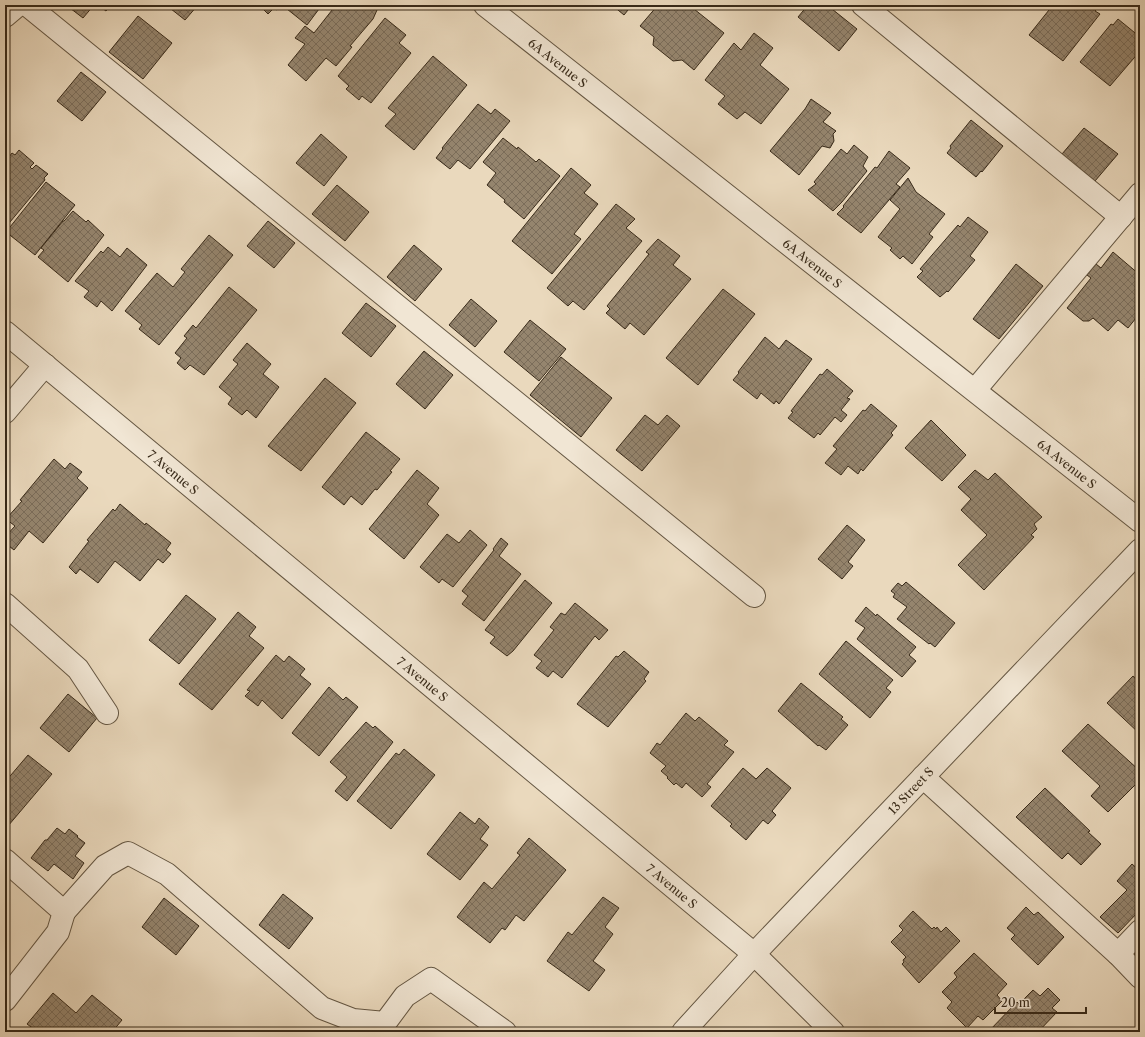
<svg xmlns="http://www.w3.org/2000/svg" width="1145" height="1037" font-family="'Libre Caslon Text',serif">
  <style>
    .building { fill: url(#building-cross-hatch); stroke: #382a19 }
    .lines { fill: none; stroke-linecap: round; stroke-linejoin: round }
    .minor-casing { stroke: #645642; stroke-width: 24 }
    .minor { stroke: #f1e6d4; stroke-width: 22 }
    .labels { text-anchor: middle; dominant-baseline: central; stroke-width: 3; stroke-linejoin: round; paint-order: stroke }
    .street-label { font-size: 12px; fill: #382a19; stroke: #f1e6d4 }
  </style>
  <defs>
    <pattern id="building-cross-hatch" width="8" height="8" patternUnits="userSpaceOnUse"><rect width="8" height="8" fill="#95856e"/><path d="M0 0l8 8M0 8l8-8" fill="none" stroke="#7b6d5a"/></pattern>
  </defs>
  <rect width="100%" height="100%" fill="#ead9bd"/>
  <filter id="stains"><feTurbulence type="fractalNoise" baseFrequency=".005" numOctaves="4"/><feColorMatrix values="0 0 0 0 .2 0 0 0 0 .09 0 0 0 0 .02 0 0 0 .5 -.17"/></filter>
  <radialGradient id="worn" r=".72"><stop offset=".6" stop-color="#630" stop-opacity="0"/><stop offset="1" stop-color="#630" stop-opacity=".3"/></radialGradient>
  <g class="building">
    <polygon points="66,5 94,5 83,18"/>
    <polygon points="98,5 111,5 106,11"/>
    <polygon points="166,5 198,5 185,20"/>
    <polygon points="259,5 282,5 277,10 274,8 268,14"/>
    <polygon points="282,5 322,5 307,25"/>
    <polygon points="336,5 371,5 377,10 373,19 350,46 352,47 336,66 326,58 306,81 288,65 305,44 295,38 305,26 314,33"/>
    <polygon points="612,5 632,5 624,15"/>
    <polygon points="658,5 689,5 724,33 694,70 682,60 673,61 653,45 654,37 640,26"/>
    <polygon points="808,5 827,5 857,29 839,51 798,17"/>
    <polygon points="1053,5 1100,5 1095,11 1100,14 1063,61 1029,35"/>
    <polygon points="138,16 172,43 143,79 109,52"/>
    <polygon points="385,18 406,35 399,43 411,53 371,103 362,96 359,100 346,89 349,86 338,76"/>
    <polygon points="1118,19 1140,37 1140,51 1110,86 1080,62 1111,24 1113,25"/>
    <polygon points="754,33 773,48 760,65 789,89 761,124 745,112 737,119 718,104 725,96 705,80 734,43 741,50"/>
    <polygon points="433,56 467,85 414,150 385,126 396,114 388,108"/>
    <polygon points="81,72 106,92 82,121 57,101"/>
    <polygon points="811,99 831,113 823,122 836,131 833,134 834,141 830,148 822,146 799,175 770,151 805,109"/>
    <polygon points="478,104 491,114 495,109 510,121 470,169 458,160 450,169 436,158 443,149 442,148"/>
    <polygon points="971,120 1003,146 982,172 981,171 976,177 947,153 951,148 950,146"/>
    <polygon points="1084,128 1118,154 1095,181 1062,154"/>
    <polygon points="321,134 347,157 324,186 296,163"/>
    <polygon points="503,138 517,149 518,147 536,162 539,159 560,176 524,219 504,202 505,200 487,185 496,173 483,162"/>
    <polygon points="854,145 868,157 863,166 867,171 842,202 833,211 808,190 816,184 814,182 841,149 847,154"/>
    <polygon points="19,150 34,163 30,167 32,169 36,165 48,174 44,178 45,180 5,228 5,162 12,153 15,155"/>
    <polygon points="889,151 910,168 896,184 900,187 861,233 837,214 844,207 843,206 875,167 877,168"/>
    <polygon points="571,168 591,185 584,193 598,204 574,234 581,239 552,274 512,241"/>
    <polygon points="908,178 916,192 945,214 929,234 933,237 912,264 903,256 900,259 890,250 892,248 878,237 900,209 890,200"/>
    <polygon points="46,182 75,205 35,255 6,232"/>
    <polygon points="337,185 369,212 345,241 312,214"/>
    <polygon points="616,204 635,219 626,228 642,241 584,310 573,301 568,306 547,288"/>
    <polygon points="73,211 86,222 88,220 104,235 68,282 38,257 44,250 41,248 63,221 64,221"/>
    <polygon points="968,217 988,232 970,256 975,260 948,292 947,291 940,297 917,277 923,271 920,269 958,225 960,227"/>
    <polygon points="268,221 295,243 274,268 247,246"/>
    <polygon points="209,235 233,255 159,345 139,329 142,325 125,311 157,273 173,287 185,272 181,269"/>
    <polygon points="658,239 680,256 673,265 691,279 644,335 630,323 625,329 606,313 610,309 607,306 649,254 646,252"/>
    <polygon points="414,245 442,269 415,301 387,277"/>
    <polygon points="108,247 120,257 127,248 147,265 112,311 101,301 97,307 84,297 89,291 75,281 101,251 103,253"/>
    <polygon points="1113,252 1140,275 1140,313 1128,328 1118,320 1108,331 1093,318 1089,321 1083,321 1067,308 1091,278 1087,275 1096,264 1101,268"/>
    <polygon points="1016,264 1043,286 999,339 973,319"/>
    <polygon points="229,287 257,310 204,375 190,365 185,370 177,363 181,358 175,353 187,338 184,336 193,325 196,328"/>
    <polygon points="723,289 755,314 698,385 666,358"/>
    <polygon points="471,299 497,321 475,347 449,325"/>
    <polygon points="366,303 396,326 371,357 342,333"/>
    <polygon points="530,320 566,349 539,381 504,352"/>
    <polygon points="765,337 779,349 786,340 812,359 779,404 776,401 774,404 761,393 757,399 733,380 739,373 738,372"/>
    <polygon points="247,343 271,364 263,374 279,387 256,418 247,410 242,415 228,404 232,398 219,387 238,364 233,360"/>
    <polygon points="424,351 453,375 425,409 396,384"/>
    <polygon points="561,357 612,398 581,437 530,395"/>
    <polygon points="827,369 853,391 847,398 850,399 841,410 847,415 841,422 835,417 820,435 818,433 814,438 788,418 793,412 791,411 820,374 822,375"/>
    <polygon points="325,378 356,403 301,471 268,446"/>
    <polygon points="871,404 897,426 891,433 893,435 863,471 861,469 858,474 848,466 841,475 825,463 837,449 833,446 863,410 865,411"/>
    <polygon points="645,415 658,425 667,415 680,426 642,471 616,450"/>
    <polygon points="931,420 966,455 942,481 905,448"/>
    <polygon points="366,432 400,459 390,471 392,472 377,490 375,489 362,505 351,496 344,505 322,487"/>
    <polygon points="54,459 65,469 70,463 82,472 77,478 88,488 43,543 29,531 14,550 5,543 5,537 15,526 6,519 22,501 20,500"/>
    <polygon points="417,470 439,488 427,504 439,515 404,559 369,529"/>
    <polygon points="975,470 988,480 995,473 1042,517 1034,524 1037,529 1031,535 1034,537 984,590 958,565 987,535 961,510 971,499 958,487"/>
    <polygon points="120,504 145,525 146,523 171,543 166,550 171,554 163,563 158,559 140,581 115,561 98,583 80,569 76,574 69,567 89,541 87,540 113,509 115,511"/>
    <polygon points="847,525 865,540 848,562 853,566 842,579 818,559"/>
    <polygon points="470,530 487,545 453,587 442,579 439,583 420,567 447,534 459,543"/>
    <polygon points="501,538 508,544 499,556 521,574 484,621 462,604 468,596 462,591 494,550 493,549"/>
    <polygon points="525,580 552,603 513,651 507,656 490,643 495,637 485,630"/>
    <polygon points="906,582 955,623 935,647 930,643 929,644 897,619 907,607 893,597 895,594 891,591 898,583 902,586"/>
    <polygon points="186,595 216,619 179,664 149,640"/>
    <polygon points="575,603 608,630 599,640 595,636 562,678 553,671 548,677 536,668 542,661 534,655 554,630 550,627 561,613 565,615"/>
    <polygon points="866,607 876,616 877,614 916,647 909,655 916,661 902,677 857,639 865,628 855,621"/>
    <polygon points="238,612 256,627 249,636 264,648 212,710 179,684"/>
    <polygon points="846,641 893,680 886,688 891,692 870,718 819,674"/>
    <polygon points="624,651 649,672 644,679 646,681 608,727 577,704 616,656 618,657"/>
    <polygon points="276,655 284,662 289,656 305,669 300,675 311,684 282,719 262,700 258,706 245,696 250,691 247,690"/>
    <polygon points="1133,676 1140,682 1140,734 1107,703"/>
    <polygon points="801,683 843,717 841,719 848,725 826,750 819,745 818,746 778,711"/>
    <polygon points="329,687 343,700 346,697 358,707 319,756 292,733"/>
    <polygon points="68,694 97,718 69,752 40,728"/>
    <polygon points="686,713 695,721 699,717 728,741 724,745 734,752 707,784 711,787 702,797 686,783 682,788 676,783 674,785 667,778 668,777 661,771 666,766 650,753 657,743 660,745"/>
    <polygon points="366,722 373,728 375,726 393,742 347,801 335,791 347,777 330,762"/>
    <polygon points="1088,724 1140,771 1140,780 1108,812 1091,796 1100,786 1062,751"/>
    <polygon points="404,749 435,775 391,829 357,801 396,753 399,755"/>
    <polygon points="28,755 52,774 8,826 5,824 5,782"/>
    <polygon points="743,768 756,779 767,768 791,788 772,811 776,815 768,824 763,820 746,840 730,826 732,824 711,806"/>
    <polygon points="1045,788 1090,831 1088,832 1101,844 1081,865 1068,853 1062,859 1016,817"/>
    <polygon points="460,812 475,824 479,818 489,827 480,839 488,845 460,880 427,854"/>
    <polygon points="57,828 65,834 69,829 78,836 77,837 85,843 75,856 84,863 73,879 54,864 48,871 31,858 45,840 47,840"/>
    <polygon points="529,838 566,870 524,921 516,915 505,930 502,928 490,943 457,917 484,882 492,889 520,855 517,853"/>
    <polygon points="1132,864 1140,871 1140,910 1118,933 1100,917 1127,890 1117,881"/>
    <polygon points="283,894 313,918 289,949 259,925"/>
    <polygon points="603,897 619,908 605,927 613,934 593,961 605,970 589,991 547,961 568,932 572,935"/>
    <polygon points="164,898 199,926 176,955 142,927"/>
    <polygon points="1026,907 1034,915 1038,912 1064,937 1038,965 1011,939 1015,935 1007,928"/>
    <polygon points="913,911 932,929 934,927 936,929 937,927 941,932 946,927 960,941 919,983 902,964 904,962 903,960 906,957 891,942 903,930 899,926"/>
    <polygon points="974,953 1007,984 997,995 1002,1001 983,1020 978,1016 967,1028 947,1008 952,1002 942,992 957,977 954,973"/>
    <polygon points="1048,988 1060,1000 1052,1008 1057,1012 1038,1032 988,1032 1017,1002 1019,1004 1033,990 1040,996"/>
    <polygon points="53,993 76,1013 92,995 122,1020 112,1032 38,1032 27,1024"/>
  </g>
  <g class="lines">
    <defs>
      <g id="minor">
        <polyline points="27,5 754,596"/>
        <path id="s1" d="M485,5L1140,521"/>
        <polyline points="863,5 1121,217"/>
        <polyline points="5,16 18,5"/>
        <path id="s2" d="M5,332L754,954L833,1032"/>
        <polyline points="975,390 1140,194"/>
        <polyline points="5,412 45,365"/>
        <polyline points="5,604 78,669 107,713"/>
        <polyline points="923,777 1118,954 1140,977"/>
        <polyline points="5,860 64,912 58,932 5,1000"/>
        <polyline points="64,912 105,866 128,853 167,874 322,1008 353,1020 385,1023 405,996 431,979 505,1032"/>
        <polyline points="1118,954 1140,931"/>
        <path id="s3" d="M683,1032L754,954L1140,550"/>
      </g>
    </defs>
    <use href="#minor" class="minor-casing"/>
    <use href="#minor" class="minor"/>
  </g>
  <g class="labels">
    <g class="street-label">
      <text stroke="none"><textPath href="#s1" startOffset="93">6A Avenue S</textPath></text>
      <text stroke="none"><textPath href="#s1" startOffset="417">6A Avenue S</textPath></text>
      <text stroke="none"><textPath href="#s1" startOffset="741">6A Avenue S</textPath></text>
      <text stroke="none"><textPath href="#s2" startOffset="219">7 Avenue S</textPath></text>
      <text stroke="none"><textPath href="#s2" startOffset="543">7 Avenue S</textPath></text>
      <text stroke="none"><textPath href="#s3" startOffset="332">13 Street S</textPath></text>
      <text stroke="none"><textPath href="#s2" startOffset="867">7 Avenue S</textPath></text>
    </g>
  </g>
  <rect width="1145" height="1037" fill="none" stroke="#ead9bd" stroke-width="20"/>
  <rect x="6" y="6" width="1133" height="1025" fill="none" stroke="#382a19" stroke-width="2"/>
  <rect x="10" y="10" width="1125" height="1017" fill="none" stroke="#382a19"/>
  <path d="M995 1007v6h91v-6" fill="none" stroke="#382a19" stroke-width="2"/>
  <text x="1001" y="1007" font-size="12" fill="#382a19" stroke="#f1e6d4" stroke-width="3" paint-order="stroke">20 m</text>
  <rect width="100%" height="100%" filter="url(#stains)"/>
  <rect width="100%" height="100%" fill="url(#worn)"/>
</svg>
